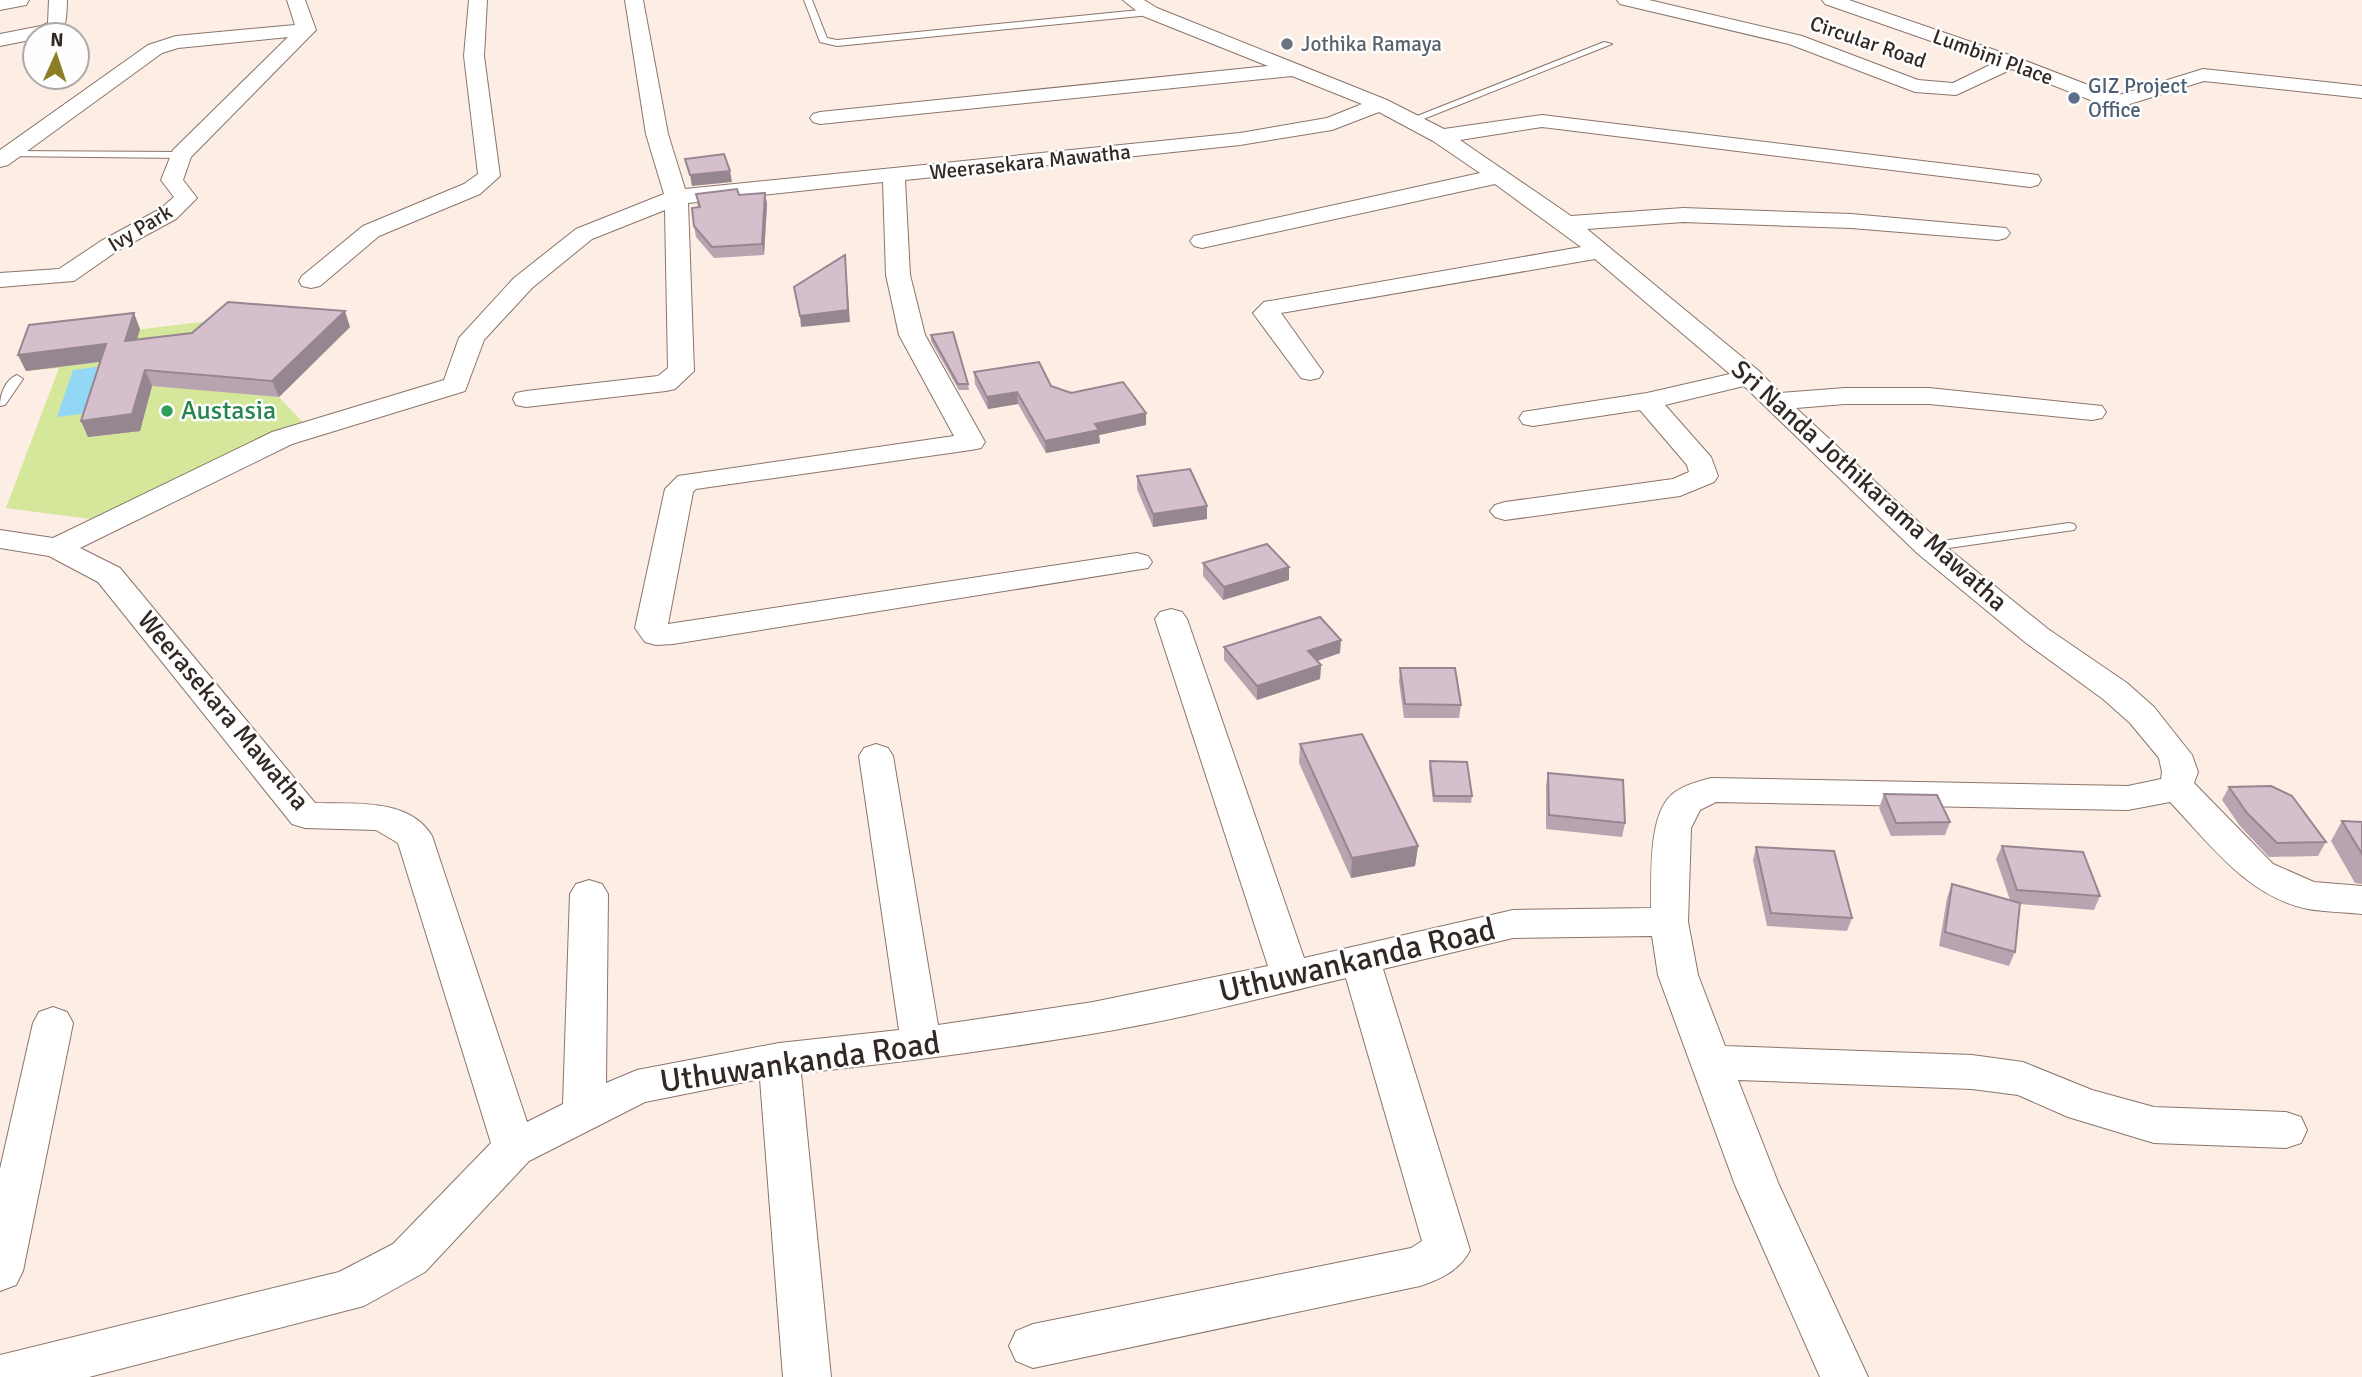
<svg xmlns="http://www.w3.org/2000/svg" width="2362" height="1377" font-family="Signika,sans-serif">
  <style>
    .green { fill: #d5e79a }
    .water { fill: #93d7f7 }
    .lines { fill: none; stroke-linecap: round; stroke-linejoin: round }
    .lane-casing { stroke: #8b756a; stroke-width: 2 }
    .street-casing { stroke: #8b756a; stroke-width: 2 }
    .secondary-casing { stroke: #8b756a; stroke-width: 2 }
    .lane { fill: #fff; fill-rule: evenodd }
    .street { fill: #fff; fill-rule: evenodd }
    .secondary { fill: #fff; fill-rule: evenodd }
    .wall { fill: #b8a4b0 }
    .shaded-wall { fill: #968690 }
    .building { fill: #d6bfcd; stroke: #968690; stroke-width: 2 }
    .worship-dot { fill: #6b7280; stroke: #fefefe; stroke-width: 2.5 }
    .service-dot { fill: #5c6f8a; stroke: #fefefe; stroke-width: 2.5 }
    .leisure-dot { fill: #2e9e5b; stroke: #fefefe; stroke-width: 2.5 }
    .labels { text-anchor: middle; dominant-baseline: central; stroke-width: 5; stroke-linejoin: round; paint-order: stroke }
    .far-street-label { font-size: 21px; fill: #322925; stroke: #fefefe }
    .far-worship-label { font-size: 21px; fill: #5b616d; stroke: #fefefe; text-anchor: start }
    .far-service-label { font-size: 21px; fill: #4e5e75; stroke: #fefefe; text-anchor: start }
    .leisure-label { font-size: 26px; fill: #27864d; stroke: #fefefe; text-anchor: start }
    .street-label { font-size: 26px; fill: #322925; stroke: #fefefe }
    .near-street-label { font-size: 32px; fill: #322925; stroke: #fefefe }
  </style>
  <rect width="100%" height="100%" fill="#fcede5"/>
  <polygon class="green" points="234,318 350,327 279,397 305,425 105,521 6,508 59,368 26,371 37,342"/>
  <polygon class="water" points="111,365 97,412 57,417 73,370"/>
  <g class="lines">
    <defs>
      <g id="lane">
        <polygon points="804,0 812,0 827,38 837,40 1150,9 1154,12 1150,15 837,46 820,42"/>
        <polygon points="1604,42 1612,44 1416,122 1407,120"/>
        <polygon points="9,151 181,152 186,155 181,158 5,156 4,154"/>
        <path d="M17,375L23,379L5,405L0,406C0,394 5,380 17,375Z"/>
        <polygon points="2069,523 2074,524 2076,527 2074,530 1928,551 1921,547 1928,543"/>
      </g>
      <g id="street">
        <path d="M49,0H67C66,29 67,35 35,35V39L0,46V34L41,26L48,23Z"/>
        <polygon points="287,0 305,0 316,30 191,157 183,180 197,198 176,219 117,251 74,281 0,287 0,273 59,269 101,241 160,209 174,197 161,180 173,150 288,37 178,48 162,53 8,165 0,167 0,150 148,45 176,36 295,25"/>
        <polygon points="469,0 487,0 484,56 500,176 480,194 379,236 320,286 311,288 302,286 299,281 302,276 363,226 464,184 478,174 464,56"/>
        <path d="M625,0H643L668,134L685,189L1240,133L1327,118L1362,104L1292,76L820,124L813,122L810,118L813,114L820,112L1268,66L1143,16L1123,0H1144L1157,8L1387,100L1444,129L1542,115L2038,175L2041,180L2038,185L2030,187L1542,127L1460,140L1571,216L1683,208L1851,214L2006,228L2010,233L2006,238L1998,240L1851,228L1683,222L1587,229L1759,371L1780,393L1845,388H1929L2102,406L2106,412L2102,418L2092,420L1929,404H1845L1796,408L1939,541L2048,629L2127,683L2154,707L2192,755L2198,772L2194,783L2273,864L2314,882L2362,886V914C2344,912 2326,912 2308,909C2248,897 2210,844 2170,802L2128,810L1716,802L1700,810L1691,828L1688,922L1698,975L1725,1046L1972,1055L2023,1062L2092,1090L2154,1107L2286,1112L2301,1117L2307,1130L2301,1143L2286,1148L2154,1143L2068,1117L2018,1095L1972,1089L1738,1080L1779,1185L1868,1377H1820L1735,1185L1658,975L1652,936L1513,938L1383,969L1470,1250C1460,1270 1441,1279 1420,1286L1033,1368L1016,1361L1009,1346L1016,1331L1033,1324L1411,1248L1422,1241L1346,978C1262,998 1177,1020 1091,1034C995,1050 898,1063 801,1073L831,1377H783L760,1079L645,1102L529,1161L425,1272L364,1306L89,1377H0V1355L339,1272L393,1244L491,1143L398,843L376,830L305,828L292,824L98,582L49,556L0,548V530L53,538L272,432L444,380L459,338L514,278L576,229L664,194L646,134ZM1379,112L1433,141L1480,173L1194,236L1190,241L1194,246L1202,248L1495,184L1581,247L1264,302L1253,313L1301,378L1310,380L1319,378L1323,372L1281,313L1595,259L1730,374L1647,393L1523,412L1519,418L1523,424L1533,426L1640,410L1687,465L1689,472L1673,479L1505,502L1495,505L1490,511L1495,517L1505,520L1680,496L1714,482L1718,476L1711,457L1665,405L1744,386L1917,553L2026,643L2103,699L2130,723L2159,758L2162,772L2161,779L2128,786L1711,778C1699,781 1685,785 1675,792C1647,811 1652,877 1651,908L1513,910L1304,958L1187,619L1182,612L1171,609L1160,612L1155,619L1268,966L1093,1002L938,1025L893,756L888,748L876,744L864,748L859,756L899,1030L779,1043L637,1070L606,1083L608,894L602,884L589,880L576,884L570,894L563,1104L527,1122L432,836C410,798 353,804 315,803L120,568L80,548L292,444L465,391L484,340L532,288L592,239L665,210L668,368L658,376L526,391L516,393L513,399L516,405L526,407L666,391L675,389L694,371L688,203L883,182L886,275L899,335L954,436L678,476L665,489L635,628L645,642L656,645L673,644L1148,568L1152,562L1148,556L1137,553L668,624L693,492L696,489L971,450L981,448L985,442L925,335L910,275L905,180L1240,145L1332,130Z"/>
        <polygon points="1617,0 1649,0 1802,36 1918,80 1953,83 1994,63 1825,4 1822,0 1849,0 2018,58 2109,93 2119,95 2203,69 2362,86 2362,98 2204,81 2120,107 2098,103 2012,69 1956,95 1915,92 1789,44 1620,4"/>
        <polygon points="53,1007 67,1012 73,1023 23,1271 16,1285 0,1291 0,1169 33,1023 39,1012"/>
      </g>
      <polygon id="secondary" points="0,0 29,0 26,5 0,10"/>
    </defs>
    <use href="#lane" class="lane-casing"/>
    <use href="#street" class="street-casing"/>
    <use href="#secondary" class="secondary-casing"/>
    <use href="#lane" class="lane"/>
    <use href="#street" class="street"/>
    <use href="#secondary" class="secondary"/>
  </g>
  <g class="wall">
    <polygon points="765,193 767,204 764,255 714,258 696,237 694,226 698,208 696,194 739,195"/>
    <polygon points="350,327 279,397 152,386 140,431 88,437 81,421 100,362 26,371 18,355 140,329 137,340"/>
    <polygon points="931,335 968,384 969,390 959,390 931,341"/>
    <polygon points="974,372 1051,386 1146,413 1146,425 1099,435 1100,443 1046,453 1018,404 988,409 975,384"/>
    <polygon points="1137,476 1207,519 1153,527 1137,489"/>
    <polygon points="1203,563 1289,567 1289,580 1223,600 1203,576"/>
    <polygon points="1224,647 1340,653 1317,661 1321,665 1320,679 1257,700 1224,660"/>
    <polygon points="1400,668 1461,705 1459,718 1404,718 1399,681"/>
    <polygon points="1300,744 1418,846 1415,866 1351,878 1299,763"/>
    <polygon points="1430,761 1472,796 1471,803 1433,802 1429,768"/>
    <polygon points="1548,773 1625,823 1622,837 1546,829 1546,786"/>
    <polygon points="2229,787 2326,842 2318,856 2269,857 2240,826 2222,800"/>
    <polygon points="1884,794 1950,822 1945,835 1891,836 1879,808"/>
    <polygon points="2342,821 2362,822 2362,884 2355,883 2331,841"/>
    <polygon points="2002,846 2100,896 2094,910 2020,904 2015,952 2009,966 1939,946 1947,898 1952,884 2010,900 1996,859"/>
    <polygon points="1756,847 1852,918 1847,931 1767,926 1753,860"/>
  </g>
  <g class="shaded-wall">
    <polygon points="730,171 732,182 692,186 690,175"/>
    <polygon points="765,193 767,204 764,255 762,244"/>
    <polygon points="845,255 850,322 801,327 800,316"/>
    <polygon points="345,311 350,327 279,397 272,381"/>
    <polygon points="134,313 140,329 131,358 125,341"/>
    <polygon points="106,344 113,360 26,371 18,355"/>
    <polygon points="145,370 152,386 140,431 88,437 81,421"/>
    <polygon points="1017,392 1018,404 988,409 987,397"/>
    <polygon points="1146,413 1146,425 1099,435 1100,443 1046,453 1045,441 1095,424"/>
    <polygon points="1207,506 1207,519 1153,527 1153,514"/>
    <polygon points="1289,567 1289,580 1223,600 1224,587"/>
    <polygon points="1341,640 1340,653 1308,664 1308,651"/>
    <polygon points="1321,665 1320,679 1257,700 1257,686"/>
    <polygon points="1418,846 1415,866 1351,878 1352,858"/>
  </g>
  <g class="building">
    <polygon points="724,154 730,171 690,175 685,159"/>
    <polygon points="737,189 739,195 765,193 762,244 712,247 694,226 692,208 700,207 696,194"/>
    <polygon points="845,255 848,310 800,316 794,287"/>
    <polygon points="228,302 345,311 272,381 145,370 132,414 81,421 106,344 18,355 29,325 134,313 125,341 192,333"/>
    <polygon points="953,332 968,384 958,384 931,335"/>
    <polygon points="1039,362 1051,386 1071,393 1123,382 1146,413 1095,424 1099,430 1045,441 1017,392 987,397 974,372"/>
    <polygon points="1190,469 1207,506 1153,514 1137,476"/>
    <polygon points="1267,544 1289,567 1224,587 1203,563"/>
    <polygon points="1320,617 1341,640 1308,651 1321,665 1257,686 1224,647"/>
    <polygon points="1400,668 1455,668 1461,705 1405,704"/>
    <polygon points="1362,734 1418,846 1352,858 1300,744"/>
    <polygon points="1430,761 1467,762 1472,796 1434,796"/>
    <polygon points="1548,773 1623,780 1625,823 1549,815"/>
    <polygon points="2271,786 2292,796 2326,842 2277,843 2247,813 2229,787"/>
    <polygon points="1884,794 1937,795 1950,822 1896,823"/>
    <polygon points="2342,821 2362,822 2362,854"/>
    <polygon points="2002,846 2083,852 2100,896 2017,890"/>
    <polygon points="1756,847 1834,851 1852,918 1771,913"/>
    <polygon points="1952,884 2020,903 2015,952 1945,932"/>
  </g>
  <circle class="worship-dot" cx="1287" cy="44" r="7"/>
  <circle class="service-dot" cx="2074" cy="98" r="7"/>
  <circle class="leisure-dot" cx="167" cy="411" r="7"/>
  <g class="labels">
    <g class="far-street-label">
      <text transform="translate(1868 42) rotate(19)">Circular Road</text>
      <text transform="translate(1993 57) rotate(20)">Lumbini Place</text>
      <text transform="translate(1030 162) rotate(-6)">Weerasekara Mawatha</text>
      <text transform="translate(140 228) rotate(-31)">Ivy Park</text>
    </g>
    <g class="far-worship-label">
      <text x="1301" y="44">Jothika Ramaya</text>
    </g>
    <g class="far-service-label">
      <text x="2088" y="86">GIZ Project<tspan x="2088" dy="24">Office</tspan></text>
    </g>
    <g class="leisure-label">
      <text x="181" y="411">Austasia</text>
    </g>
    <g class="street-label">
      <text transform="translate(1869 486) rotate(42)">Sri Nanda Jothikarama Mawatha</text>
      <text transform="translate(223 711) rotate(50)">Weerasekara Mawatha</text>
    </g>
    <g class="near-street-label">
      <text transform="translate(1357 960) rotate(-13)">Uthuwankanda Road</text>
      <text transform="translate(800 1062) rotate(-8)">Uthuwankanda Road</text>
    </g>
  </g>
  <g transform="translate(56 56) rotate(3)"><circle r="33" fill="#fefefe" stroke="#aca9a7" stroke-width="2"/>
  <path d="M0-5L12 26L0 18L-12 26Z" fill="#8d7e25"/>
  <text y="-10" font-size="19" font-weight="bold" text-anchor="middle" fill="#322925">N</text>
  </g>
</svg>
